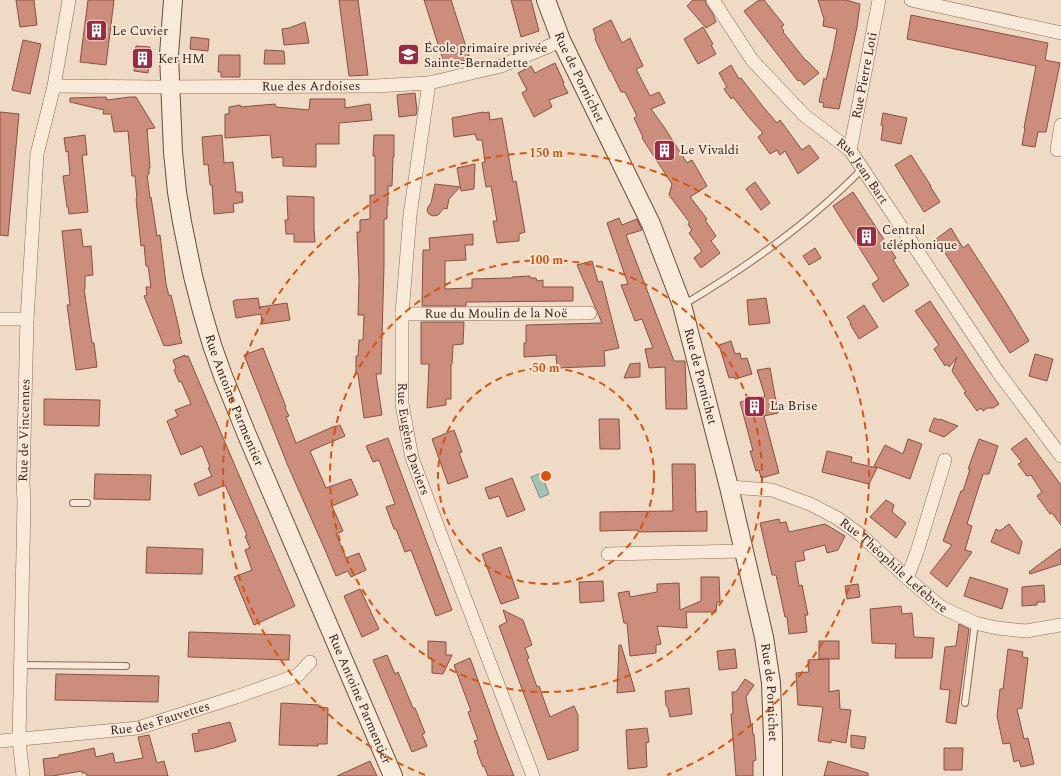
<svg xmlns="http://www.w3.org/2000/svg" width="1061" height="776" font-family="Spectral,serif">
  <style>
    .water { fill: #a7c1b4; stroke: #6e9081 }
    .building { fill: #cc8d7c; stroke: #885041 }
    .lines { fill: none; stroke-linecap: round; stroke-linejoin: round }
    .lane-casing { stroke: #896b5b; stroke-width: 8 }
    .street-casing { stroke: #896b5b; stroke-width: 14 }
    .secondary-casing { stroke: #6b4c3f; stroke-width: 20 }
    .lane { stroke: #f9e9d9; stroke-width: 6 }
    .street { stroke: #f9e9d9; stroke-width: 13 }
    .secondary { stroke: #f9e9d9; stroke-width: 18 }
    .ring { fill: none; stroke: #d6540e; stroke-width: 2; stroke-dasharray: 7 5 }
    .labels { text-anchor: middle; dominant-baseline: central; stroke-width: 4; stroke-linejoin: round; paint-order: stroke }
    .poi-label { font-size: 13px; fill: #39271f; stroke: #f5e6d5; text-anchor: start }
    .street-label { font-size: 13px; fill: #39271f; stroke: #f5e6d5 }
    .centre { fill: #d6540e; stroke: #f5e6d5; stroke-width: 2 }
    .ring-label { font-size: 12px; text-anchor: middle; font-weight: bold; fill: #d6540e; stroke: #f5e6d5; stroke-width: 4; stroke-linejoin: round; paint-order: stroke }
  </style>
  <rect width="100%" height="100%" fill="#eedac5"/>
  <polygon class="water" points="541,473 549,494 540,498 531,477"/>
  <g class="building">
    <polygon points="16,0 34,0 37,25 20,27"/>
    <polygon points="88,0 114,0 106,65 80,62"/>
    <polygon points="339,0 358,0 368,75 349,76"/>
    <polygon points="424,0 451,0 470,59 445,66"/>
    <polygon points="511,0 531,0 539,31 521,37"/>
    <polygon points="693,0 705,0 706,4 713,14 716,22 706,28 687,6"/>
    <polygon points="759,0 764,0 784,25 781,27 784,31 783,32 806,61 806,60 819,73 804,85 800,80 798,81 744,11"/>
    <polygon points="818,0 846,0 860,4 857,27 839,109 823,107 824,103 819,102 824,78 826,80 833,51 837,29 823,26 824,19"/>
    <polygon points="911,15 1048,43 1045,60 1060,63 1046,132 1038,132 1035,147 1022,145 1025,128 1024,128 1036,66 907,39"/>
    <polygon points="611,20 622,43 630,38 643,66 636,69 650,96 659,92 665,103 651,109 664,127 687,163 692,160 707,186 690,197 707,219 705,220 716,236 711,241 720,253 701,268 694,258 702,251 689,233 692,230 688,224 690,223 669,195 672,184 642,138 643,137 634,118 637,116 625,92 621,92 611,71 610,71 595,39 596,37 593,29"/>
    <polygon points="305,22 309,43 284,45 282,29 289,28"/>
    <polygon points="703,27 713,44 711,45 716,54 698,64 684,39"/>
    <polygon points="191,37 209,39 208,51 190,49"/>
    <polygon points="23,40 41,44 30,94 12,90"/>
    <polygon points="136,46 150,47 148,73 134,71"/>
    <polygon points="265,50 284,51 285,64 264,64"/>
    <polygon points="219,55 240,55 240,77 221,77 221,72 218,72"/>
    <polygon points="555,63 564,83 563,84 568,93 549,100 552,107 534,117 522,93 527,90 518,73 531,66 535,73"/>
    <polygon points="731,65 739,79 741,78 764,108 777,123 780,120 802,150 809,145 819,158 798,174 785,151 780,155 777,150 770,154 758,137 763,133 747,115 733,97 731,99 724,89 727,87 719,73"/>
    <polygon points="415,93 417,110 416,115 399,117 397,95"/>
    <polygon points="106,97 107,100 130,97 136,97 155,128 147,129 150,168 149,168 149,174 147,175 150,198 151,197 157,236 160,235 166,284 169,296 171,295 180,333 179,334 182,343 167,346 166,345 164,346 144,296 147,295 146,287 151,287 148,266 146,266 144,245 141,246 136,199 137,199 135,176 132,176 128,131 114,132 111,114 103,114 104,110 70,102 70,98"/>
    <polygon points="310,99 345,99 345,108 370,104 372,120 339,123 339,144 316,144 316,167 283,166 283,157 272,158 270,135 225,138 225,114 229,114 229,107 240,105 241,107 275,104 276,107 309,110"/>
    <polygon points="0,112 19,114 8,236 0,235"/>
    <polygon points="483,112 483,113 489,112 490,120 502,118 513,182 516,181 525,232 519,234 519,241 497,243 493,221 497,221 491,186 486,187 482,163 485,162 482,140 477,140 475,134 454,137 452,118"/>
    <polygon points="883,113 907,118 901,144 881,140 883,126 881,125"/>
    <polygon points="85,135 87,155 82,155 88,212 69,214 68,207 67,207 63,176 70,175 68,151 66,152 64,138"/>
    <polygon points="222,135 224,163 233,162 236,192 242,192 243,202 233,204 234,212 214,214 212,185 210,185 208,164 204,165 202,137"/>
    <polygon points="374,135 394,135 394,157 393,157 392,186 388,186 388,205 387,206 387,219 384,219 384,265 381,374 376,374 382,415 364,418 358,374 356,374 356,356 358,356 359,340 363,340 364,315 358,315 359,281 357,232 360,232 360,220 370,219 370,195 375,195 375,156 373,156"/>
    <polygon points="911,155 931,186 930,186 940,202 924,212 895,165"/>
    <polygon points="475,164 474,189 461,191 457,168"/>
    <polygon points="755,182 770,203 761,210 746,189"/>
    <polygon points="435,184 460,187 449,199 447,209 444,208 438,215 433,216 429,214 427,211 428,207 431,203"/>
    <polygon points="853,192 896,258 893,260 909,285 883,302 872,284 879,279 833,206"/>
    <polygon points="287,196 314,197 314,228 315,242 294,242 294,234 286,234 285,220 288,220"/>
    <polygon points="619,218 622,225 637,219 642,230 626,235 674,361 685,361 687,409 666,409 665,367 649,368 645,349 653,348 642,319 635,321 621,285 628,284 607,223"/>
    <polygon points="951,228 963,248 968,244 1005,301 1029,341 1010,353 936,239"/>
    <polygon points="81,229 83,247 91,246 93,275 85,276 85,289 84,289 92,343 94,343 97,367 76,370 67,305 70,305 62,231"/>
    <polygon points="473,234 473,245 465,245 466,260 445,261 445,289 472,288 472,279 512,278 512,277 530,276 530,278 536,278 537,281 543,280 543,287 573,287 573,301 466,302 466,306 422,306 423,250 430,250 429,238"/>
    <polygon points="815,248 821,258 809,265 803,256"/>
    <polygon points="592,261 598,282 602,281 619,348 604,351 605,366 557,368 556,355 524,357 524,343 526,343 526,325 602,323 577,265"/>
    <polygon points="258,298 260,309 260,307 287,303 290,320 262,324 261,314 236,318 233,301 235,301 235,300"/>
    <polygon points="766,298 770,323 749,325 747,300"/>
    <polygon points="930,301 977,372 999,404 993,408 987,408 983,411 981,408 977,411 964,393 966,392 952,371 957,357 949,367 947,364 945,366 934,349 939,345 915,311"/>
    <polygon points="864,305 878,327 859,339 850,324 851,323 847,317"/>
    <polygon points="421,322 464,322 463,344 453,345 452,364 451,364 451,399 446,399 446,405 427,408 429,364 421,364"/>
    <polygon points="731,341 735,354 740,353 741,359 747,358 752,374 735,379 734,377 729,378 719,345"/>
    <polygon points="263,348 286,407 285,408 289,416 286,417 296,443 335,426 335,427 340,425 345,436 310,451 326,488 351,479 358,495 332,506 343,531 336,534 346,558 359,553 366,570 351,577 348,571 336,576 326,552 288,466 244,355"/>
    <polygon points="1035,354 1053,359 1047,381 1029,376"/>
    <polygon points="185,355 185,357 188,356 295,606 254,625 234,577 252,570 245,550 250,548 245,536 247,535 225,485 199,496 194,484 212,476 208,468 210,467 202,446 181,455 167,421 178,416 175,410 191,404 181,381 179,382 174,370 176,368 173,360"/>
    <polygon points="640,363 640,377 624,378 630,364"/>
    <polygon points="770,368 778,413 764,416 779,473 761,478 759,470 756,471 750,451 753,451 740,402 765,396 757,370"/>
    <polygon points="44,399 100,400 99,426 44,425"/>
    <polygon points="934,418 939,420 940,419 958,426 944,437 929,431"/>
    <polygon points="599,419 619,419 620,449 600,449"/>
    <polygon points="454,430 462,452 459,453 468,477 448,484 432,439"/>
    <polygon points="388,438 452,610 436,616 411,550 405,552 396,529 394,529 386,507 395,504 379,460 373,462 366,446"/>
    <polygon points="1026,438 1061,485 1061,525 1052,513 1050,514 1037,496 1042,492 1031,475 1027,476 1018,464 1022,462 1011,449"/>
    <polygon points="908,439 922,444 910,479 874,466 885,445 903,454"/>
    <polygon points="979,439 998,446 989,474 983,474 967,524 972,526 965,550 972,552 947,587 930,573 952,545 943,541 961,491 963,491 970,469 968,469"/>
    <polygon points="827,451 852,457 851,462 877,468 869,484 822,472"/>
    <polygon points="672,464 695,464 696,512 707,511 707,531 638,532 638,530 600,531 600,512 673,511"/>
    <polygon points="95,474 151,475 150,500 94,499"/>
    <polygon points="512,478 525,510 507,517 499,496 489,499 485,488"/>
    <polygon points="886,500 894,505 892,512 906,523 896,538 870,517"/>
    <polygon points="779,519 780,523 786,522 789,532 825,524 845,536 838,550 827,553 825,545 803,551 805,560 795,562 799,586 802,585 808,615 805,615 807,632 789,634 787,617 785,617 776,575 772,575 760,523"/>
    <polygon points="1009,524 1022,542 1019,554 991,542 996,529 1000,531"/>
    <polygon points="147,547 203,549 202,574 146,573"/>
    <polygon points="501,547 519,598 501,604 482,554"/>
    <polygon points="1061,548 1061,564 1030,574 1029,572"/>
    <polygon points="701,577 719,577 720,602 717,602 716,612 686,612 687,628 657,626 661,644 656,645 656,653 630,656 627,623 624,623 618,593 629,591 630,597 657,592 657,584 679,583 680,610 701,601"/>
    <polygon points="970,577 1008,589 1002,609 964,596"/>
    <polygon points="603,581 604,601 580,603 579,582"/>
    <polygon points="858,584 860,597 847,599 845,586"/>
    <polygon points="1044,585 1045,602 1037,602 1037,605 1022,606 1022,587"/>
    <polygon points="360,589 379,629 362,637 344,596"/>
    <polygon points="901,606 902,614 912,613 914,637 934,638 932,658 895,658 896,644 872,643 870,609"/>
    <polygon points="503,610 523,620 532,645 525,648 529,658 527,659 537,687 539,686 550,717 574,706 578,715 578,750 548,760 499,626 507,622"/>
    <polygon points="959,624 969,629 956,724 946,722 950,690 940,689 945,647 956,646"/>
    <polygon points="189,632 290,635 289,660 188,657"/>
    <polygon points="428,641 446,642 446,655 452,655 443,674 432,673 432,659 428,658"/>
    <rect x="819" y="641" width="20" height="18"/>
    <polygon points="619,645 621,645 635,691 617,693"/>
    <polygon points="735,649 737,668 719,670 717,651"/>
    <polygon points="1008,649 1023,652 1022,657 1028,658 1022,708 1017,709 1024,739 1028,738 1034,764 1021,767 1019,760 1014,762 1010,743 1003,744 997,716 1000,689 1003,689"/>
    <polygon points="387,655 395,674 398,672 413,708 415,708 425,733 422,734 427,746 412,752 373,660"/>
    <polygon points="470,658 497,733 514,776 488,776 484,766 483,767 477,752 478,752 474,741 478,740 468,712 471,711 454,665"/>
    <polygon points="829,659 829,692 839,690 840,709 851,710 846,743 831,740 831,743 818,741 823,707 798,705 796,673 809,672 808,660"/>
    <polygon points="56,674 159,676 158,702 55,700"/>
    <polygon points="745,679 754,685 746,697 751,725 752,724 753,735 754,734 756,760 753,761 753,776 736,776 731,714 733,713 732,692 736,692"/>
    <polygon points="689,688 692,714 670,717 668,708 666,705 665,691"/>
    <polygon points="281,703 319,705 319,707 328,708 327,744 318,744 318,746 279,745"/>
    <polygon points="230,722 236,741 214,748 195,752 192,734 199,733 198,730"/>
    <polygon points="647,728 649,742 646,743 647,767 628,769 626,730"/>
    <polygon points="149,735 157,763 164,761 168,776 87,776 86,773 82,773 82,771 52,776 45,776 43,759 59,757 59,755 72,753 94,748 96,757 113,753 115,763 143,758 138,737"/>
    <polygon points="851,735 866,737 864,749 851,747"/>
    <polygon points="944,748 963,748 962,770 944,770"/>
    <polygon points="370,761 377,776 337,776"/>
    <polygon points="828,761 868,773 868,776 824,776"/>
  </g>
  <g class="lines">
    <defs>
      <g id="lane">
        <path d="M683,305C747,267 811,222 863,168"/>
        <polyline points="73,503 87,503"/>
        <polyline points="21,665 126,666"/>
        <polyline points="965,703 975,623"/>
      </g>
      <g id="street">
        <path id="s1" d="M713,0L752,60L804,115L850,150L998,372L1061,456"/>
        <polyline points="911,0 1061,33"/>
        <path id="s2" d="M429,83L410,215L402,314V404L412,458L442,538L533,776"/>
        <path id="s3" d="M54,86L160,87L375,86L429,83L501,66L549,46L561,40"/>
        <path id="s4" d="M850,150L879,0"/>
        <polyline points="1057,150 1061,125"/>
        <path id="s5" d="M402,314L590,313"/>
        <polyline points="0,319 27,319"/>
        <path id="s6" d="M729,487L772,490L810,504L837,518L862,536L907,578L941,607L975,623L997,628L1026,631L1061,625"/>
        <polyline points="608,554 744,551"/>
        <polyline points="907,578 917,552 945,460"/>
        <path id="s7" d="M0,741L138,728L236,697L298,675L310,662"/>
        <path id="s8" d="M23,776L19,740L24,502L23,483L27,319L37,154L54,86L69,0"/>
      </g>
      <g id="secondary">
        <path id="s9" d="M173,0L169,55L173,152L177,192L182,222L193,276L202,311L212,345L223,376L247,435L393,776"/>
        <path id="s10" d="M546,0L561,40L651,224L682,305L729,487L764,637L771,683L773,738V776"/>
      </g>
    </defs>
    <use href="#lane" class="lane-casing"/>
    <use href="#street" class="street-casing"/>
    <use href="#secondary" class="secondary-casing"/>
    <use href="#lane" class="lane"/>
    <use href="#street" class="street"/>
    <use href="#secondary" class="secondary"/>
  </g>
  <g class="ring">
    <circle cx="546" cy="476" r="108"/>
    <circle cx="546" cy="476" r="216"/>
    <path d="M425 775A323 323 0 1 1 667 775"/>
  </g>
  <defs>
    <symbol id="building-square" viewBox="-11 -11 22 22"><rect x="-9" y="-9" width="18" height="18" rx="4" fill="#972c42" stroke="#f5e6d5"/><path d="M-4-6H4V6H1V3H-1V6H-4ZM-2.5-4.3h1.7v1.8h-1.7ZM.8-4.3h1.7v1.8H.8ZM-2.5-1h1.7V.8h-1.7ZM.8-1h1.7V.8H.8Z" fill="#fff"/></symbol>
    <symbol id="school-square" viewBox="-11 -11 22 22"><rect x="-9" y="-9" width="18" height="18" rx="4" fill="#972c42" stroke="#f5e6d5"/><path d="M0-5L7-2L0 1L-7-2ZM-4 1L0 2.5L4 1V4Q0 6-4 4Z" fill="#fff"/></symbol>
  </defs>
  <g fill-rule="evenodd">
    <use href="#building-square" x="84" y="18" width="25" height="25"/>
    <use href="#school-square" x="396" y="42" width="25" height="25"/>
    <use href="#building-square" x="130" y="46" width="25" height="25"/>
    <use href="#building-square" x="652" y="138" width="25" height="25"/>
    <use href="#building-square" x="854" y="224" width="25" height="25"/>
    <use href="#building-square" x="742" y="394" width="25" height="25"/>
  </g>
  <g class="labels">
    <g class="poi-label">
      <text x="112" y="31">Le Cuvier</text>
      <text x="424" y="48">École primaire privée<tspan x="424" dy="15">Sainte-Bernadette</tspan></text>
      <text x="158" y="59">Ker HM</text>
      <text x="680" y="150">Le Vivaldi</text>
      <text x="882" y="230">Central<tspan x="882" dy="15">téléphonique</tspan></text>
      <text x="770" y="406">La Brise</text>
    </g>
    <g class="street-label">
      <text stroke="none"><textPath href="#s4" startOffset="76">Rue Pierre Loti</textPath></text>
      <text stroke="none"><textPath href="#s10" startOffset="84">Rue de Pornichet</textPath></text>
      <text stroke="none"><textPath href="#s3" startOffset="257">Rue des Ardoises</textPath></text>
      <text stroke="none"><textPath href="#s1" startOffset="229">Rue Jean Bart</textPath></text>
      <text stroke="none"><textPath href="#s5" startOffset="94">Rue du Moulin de la Noë</textPath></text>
      <text stroke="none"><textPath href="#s10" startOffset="408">Rue de Pornichet</textPath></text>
      <text stroke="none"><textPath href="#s9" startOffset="409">Rue Antoine Parmentier</textPath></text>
      <text stroke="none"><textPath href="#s8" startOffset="346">Rue de Vincennes</textPath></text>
      <text stroke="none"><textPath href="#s2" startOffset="359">Rue Eugène Daviers</textPath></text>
      <text stroke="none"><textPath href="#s6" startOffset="188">Rue Théophile Lefebvre</textPath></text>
      <text stroke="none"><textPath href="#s10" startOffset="732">Rue de Pornichet</textPath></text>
      <text stroke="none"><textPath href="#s9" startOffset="733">Rue Antoine Parmentier</textPath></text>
      <text stroke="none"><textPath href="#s7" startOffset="162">Rue des Fauvettes</textPath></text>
    </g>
  </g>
  <circle cx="546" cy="476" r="6" class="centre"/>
  <g class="ring-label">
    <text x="546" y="157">150 m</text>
    <text x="546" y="264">100 m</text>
    <text x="546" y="372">50 m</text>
  </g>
</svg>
